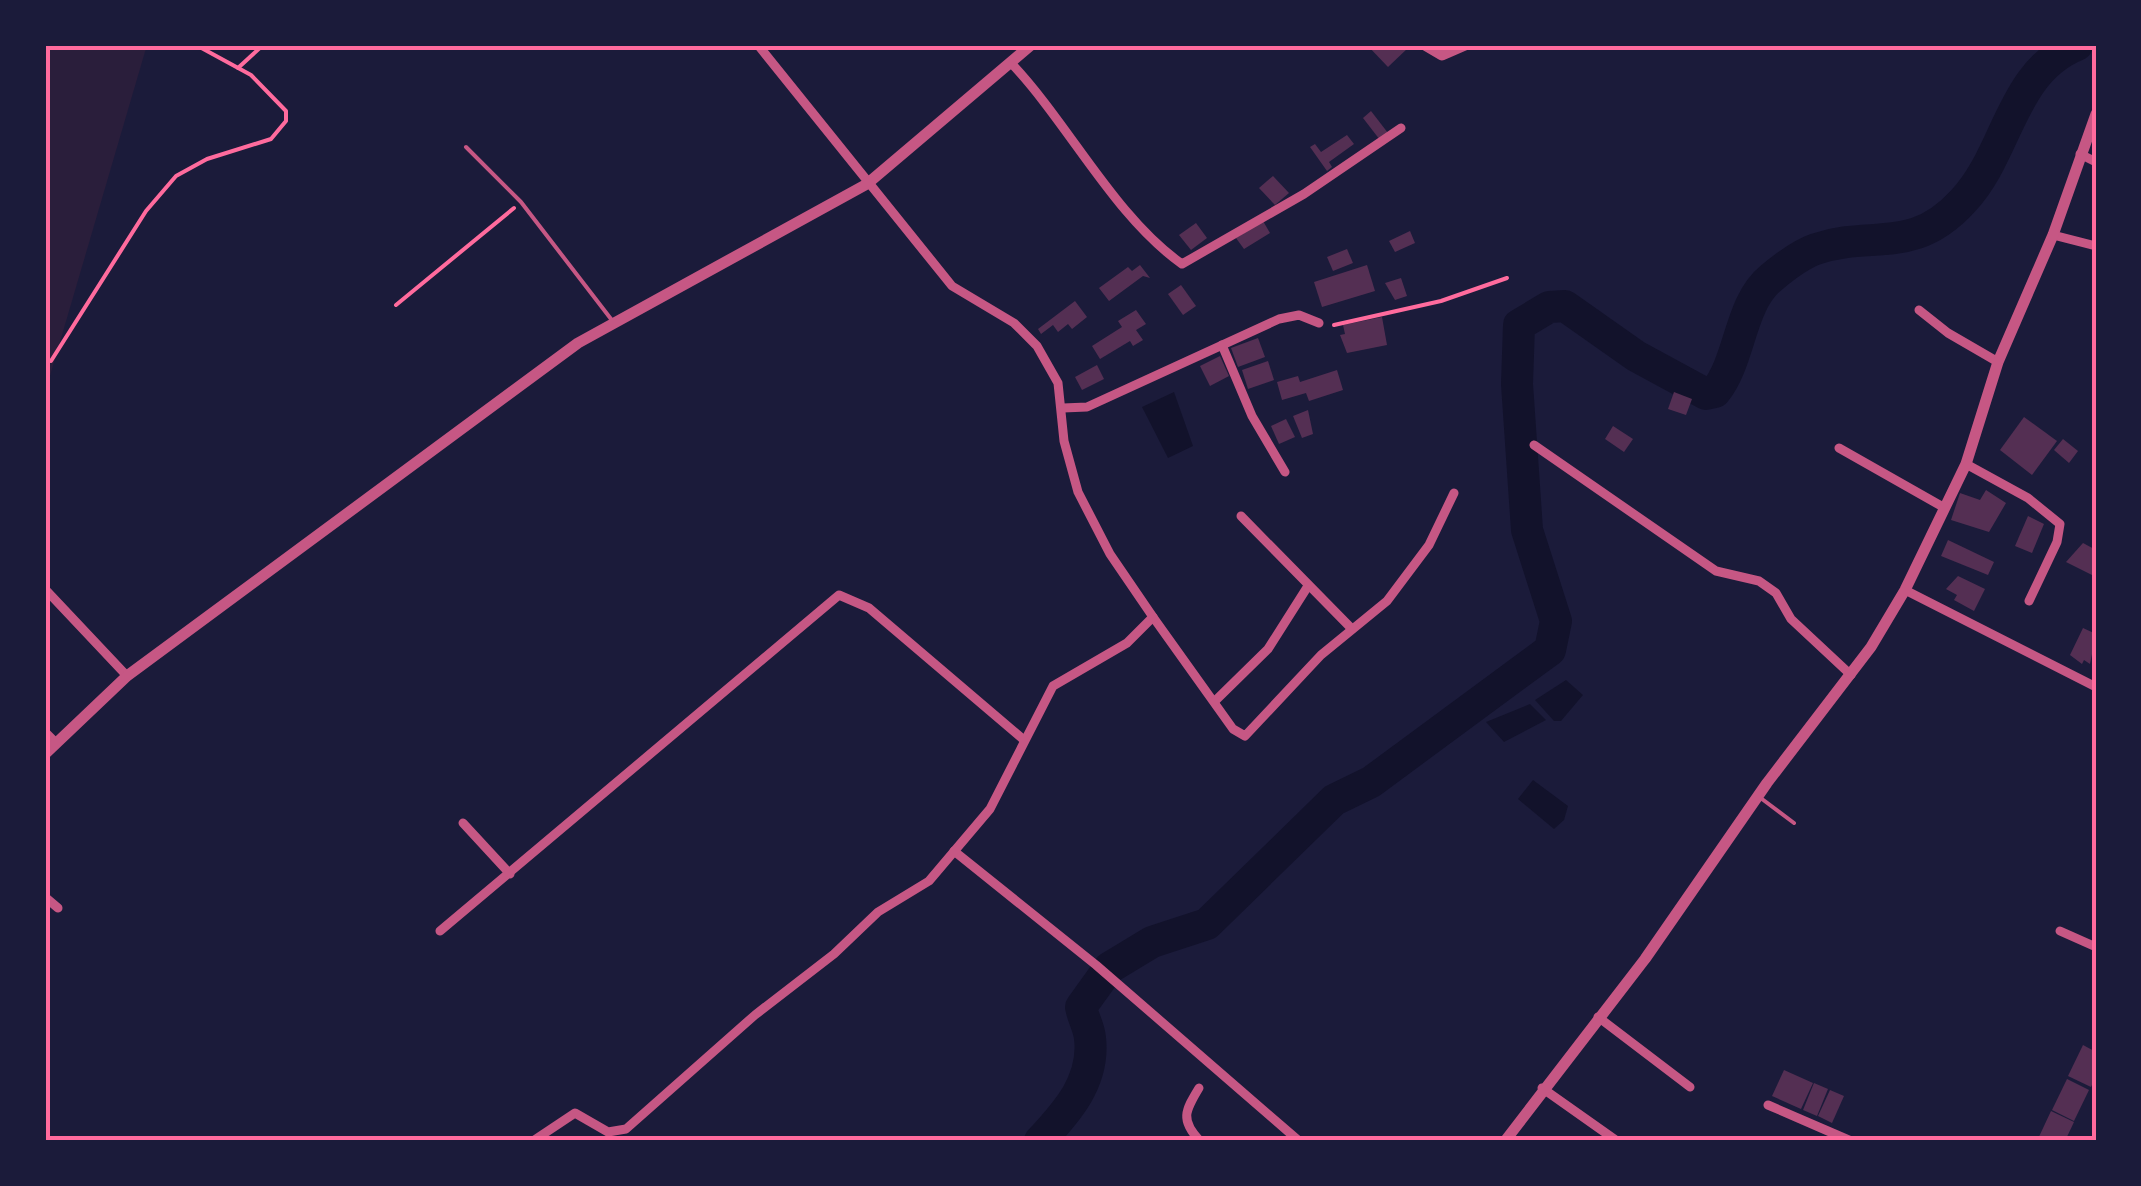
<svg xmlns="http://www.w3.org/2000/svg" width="2141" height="1186" font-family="'Titillium Web',sans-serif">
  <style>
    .green { fill: #2a1e3b }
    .water { fill: #12122b }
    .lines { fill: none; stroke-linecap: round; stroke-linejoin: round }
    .river { stroke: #12122b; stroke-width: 32 }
    .building { fill: #542f53 }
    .path { stroke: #ff6b9d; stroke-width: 4 }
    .service { stroke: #c65784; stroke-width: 4 }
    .minor { stroke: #c65784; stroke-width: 9 }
    .tertiary { stroke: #c65784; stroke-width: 11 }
    .neatline { fill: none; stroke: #ff6b9d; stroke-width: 4 }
  </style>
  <rect width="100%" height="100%" fill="#1b1b3a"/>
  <polygon class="green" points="45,45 147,45 45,393"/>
  <g class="water">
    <polygon points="1174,392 1193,446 1168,458 1142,407"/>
    <polygon points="1566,680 1583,695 1561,721 1554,721 1535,700"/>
    <polygon points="1530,704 1546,720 1504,742 1486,722"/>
    <polygon points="1533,780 1568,806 1564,820 1554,829 1518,799"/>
  </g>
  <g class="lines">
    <path class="river" d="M1040,1141C1067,1112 1095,1081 1090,1038C1089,1027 1083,1018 1081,1007L1109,968L1152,942L1207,924L1334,800L1371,782L1550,650L1556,621L1527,530L1517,384L1519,325L1549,307L1565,306L1636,356L1706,394L1715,392C1741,360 1739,304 1771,278C1784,267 1799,255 1816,249C1872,230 1913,256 1963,201C2008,154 2010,72 2077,45"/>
  </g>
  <g class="building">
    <polygon points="1367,45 1407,45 1409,47 1388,67"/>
    <polygon points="1371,111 1388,133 1380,140 1363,118"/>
    <polygon points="1347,135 1354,144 1329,162 1332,167 1327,171 1310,147 1315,144 1321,152"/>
    <polygon points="1273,176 1289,193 1275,205 1259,188"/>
    <polygon points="1263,221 1270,233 1244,249 1236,238"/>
    <polygon points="1196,223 1207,238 1191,250 1179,235"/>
    <polygon points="1410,231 1415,243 1395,252 1389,241"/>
    <polygon points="1347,249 1353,263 1333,271 1327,257"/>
    <polygon points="1140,265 1150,278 1143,276 1109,301 1099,288 1128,267 1132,271"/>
    <polygon points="1367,265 1375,291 1322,307 1314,282"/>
    <polygon points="1401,278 1407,296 1395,300 1385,283"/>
    <polygon points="1181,285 1196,306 1183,315 1168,294"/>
    <polygon points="1075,301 1087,317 1072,329 1068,324 1058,332 1053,325 1041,334 1038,329"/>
    <polygon points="1136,310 1146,324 1136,330 1143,340 1133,346 1130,341 1100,359 1092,346 1122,327 1118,321"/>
    <polygon points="1382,317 1387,345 1347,353 1340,335 1345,334 1343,325"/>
    <polygon points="1258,338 1265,357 1238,367 1231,348"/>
    <polygon points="1220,356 1229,376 1210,386 1200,366"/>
    <polygon points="1268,361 1274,380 1248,389 1242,370"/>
    <polygon points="1097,365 1104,379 1082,390 1075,377"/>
    <polygon points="1337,370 1343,390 1309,401 1306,393 1282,400 1277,382 1298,376 1300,382"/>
    <polygon points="1674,392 1692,399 1686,415 1668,409"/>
    <polygon points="1308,410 1313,434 1302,438 1293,416"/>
    <polygon points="2024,417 2057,441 2032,475 2000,450"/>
    <polygon points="1286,419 1295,437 1279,444 1271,426"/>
    <polygon points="1613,426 1633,439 1624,452 1605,439"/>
    <polygon points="2063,439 2078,451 2069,463 2054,450"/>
    <polygon points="1986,490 2006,503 1989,532 1951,520 1960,493 1980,500"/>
    <polygon points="2028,516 2044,524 2032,553 2015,546"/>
    <polygon points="1948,540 1994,562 1988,575 1941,556"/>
    <polygon points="2083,543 2096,550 2094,576 2066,562"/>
    <polygon points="1958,576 1985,589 1974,611 1954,600 1957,595 1946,589"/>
    <polygon points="2083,628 2096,634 2090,664 2084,660 2082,664 2070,655"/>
    <polygon points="2083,1045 2096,1052 2096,1076 2091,1087 2068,1076"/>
    <polygon points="1784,1070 1813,1083 1801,1109 1772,1096"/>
    <polygon points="2067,1079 2089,1090 2074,1121 2052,1110"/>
    <polygon points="1814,1083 1828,1089 1817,1116 1803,1110"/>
    <polygon points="1830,1090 1844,1096 1832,1123 1818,1116"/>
    <polygon points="2051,1111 2074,1122 2065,1141 2037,1141"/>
  </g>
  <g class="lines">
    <g class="path">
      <polyline points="238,68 263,45"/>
      <polyline points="396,305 514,208"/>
      <polyline points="1334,325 1441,301 1507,278"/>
      <polyline points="51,361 146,211 176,176 207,159 271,139 286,121 286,111 251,75 196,45"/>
    </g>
    <g class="service">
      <polyline points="466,147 521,202 611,319"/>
      <polyline points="1762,799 1794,823"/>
    </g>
    <g class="minor">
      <path d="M1011,63C1069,124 1114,216 1182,264L1304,194L1401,128"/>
      <polyline points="2080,154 2096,162"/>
      <polyline points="2053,235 2096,246"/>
      <polyline points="1919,310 1948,333 1998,362"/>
      <polyline points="1222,345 1252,416 1285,472"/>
      <polyline points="1063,408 1087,407 1279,319 1299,315 1319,323"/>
      <polyline points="1534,445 1716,571 1759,581 1776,593 1791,619 1851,675"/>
      <polyline points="1839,448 1943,507"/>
      <polyline points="1966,464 2028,498 2060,524 2057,542 2029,601"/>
      <polyline points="1241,516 1352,629"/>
      <polyline points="45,589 127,676"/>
      <polyline points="1905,590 2096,687"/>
      <polyline points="1153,617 1233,729 1245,736 1321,655 1387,601 1429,545 1454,493"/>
      <polyline points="1215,701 1268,649 1308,586"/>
      <polyline points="45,732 54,741"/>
      <polyline points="463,823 510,874"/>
      <polyline points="954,851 1096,965 1299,1141"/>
      <polyline points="45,897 58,908"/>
      <polyline points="440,931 839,595 869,608 1024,740"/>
      <polyline points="2060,931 2096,947"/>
      <polyline points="1598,1017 1690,1087"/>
      <path d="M1199,1088C1185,1111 1180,1120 1200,1141"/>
      <polyline points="1542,1088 1617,1141"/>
      <polyline points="1768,1105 1851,1141"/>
      <polyline points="533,1141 575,1113 608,1132 626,1129 755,1015 834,954 878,912 929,881 990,809 1053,686 1127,643 1153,617 1110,554 1078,492 1064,441 1058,383 1037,346 1014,323 952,286 758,45"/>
    </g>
    <g class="tertiary">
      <polyline points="1425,45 1442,55 1465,45"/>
      <polyline points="45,754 127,676 578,343 867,184 1031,45"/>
      <polyline points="1505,1141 1645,959 1767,783 1871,647 1905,590 1966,464 1998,362 2053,235 2096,114"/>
    </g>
  </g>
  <rect width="2141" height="1186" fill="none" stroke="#1b1b3a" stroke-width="95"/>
  <rect x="48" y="48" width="2046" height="1090" class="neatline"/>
</svg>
